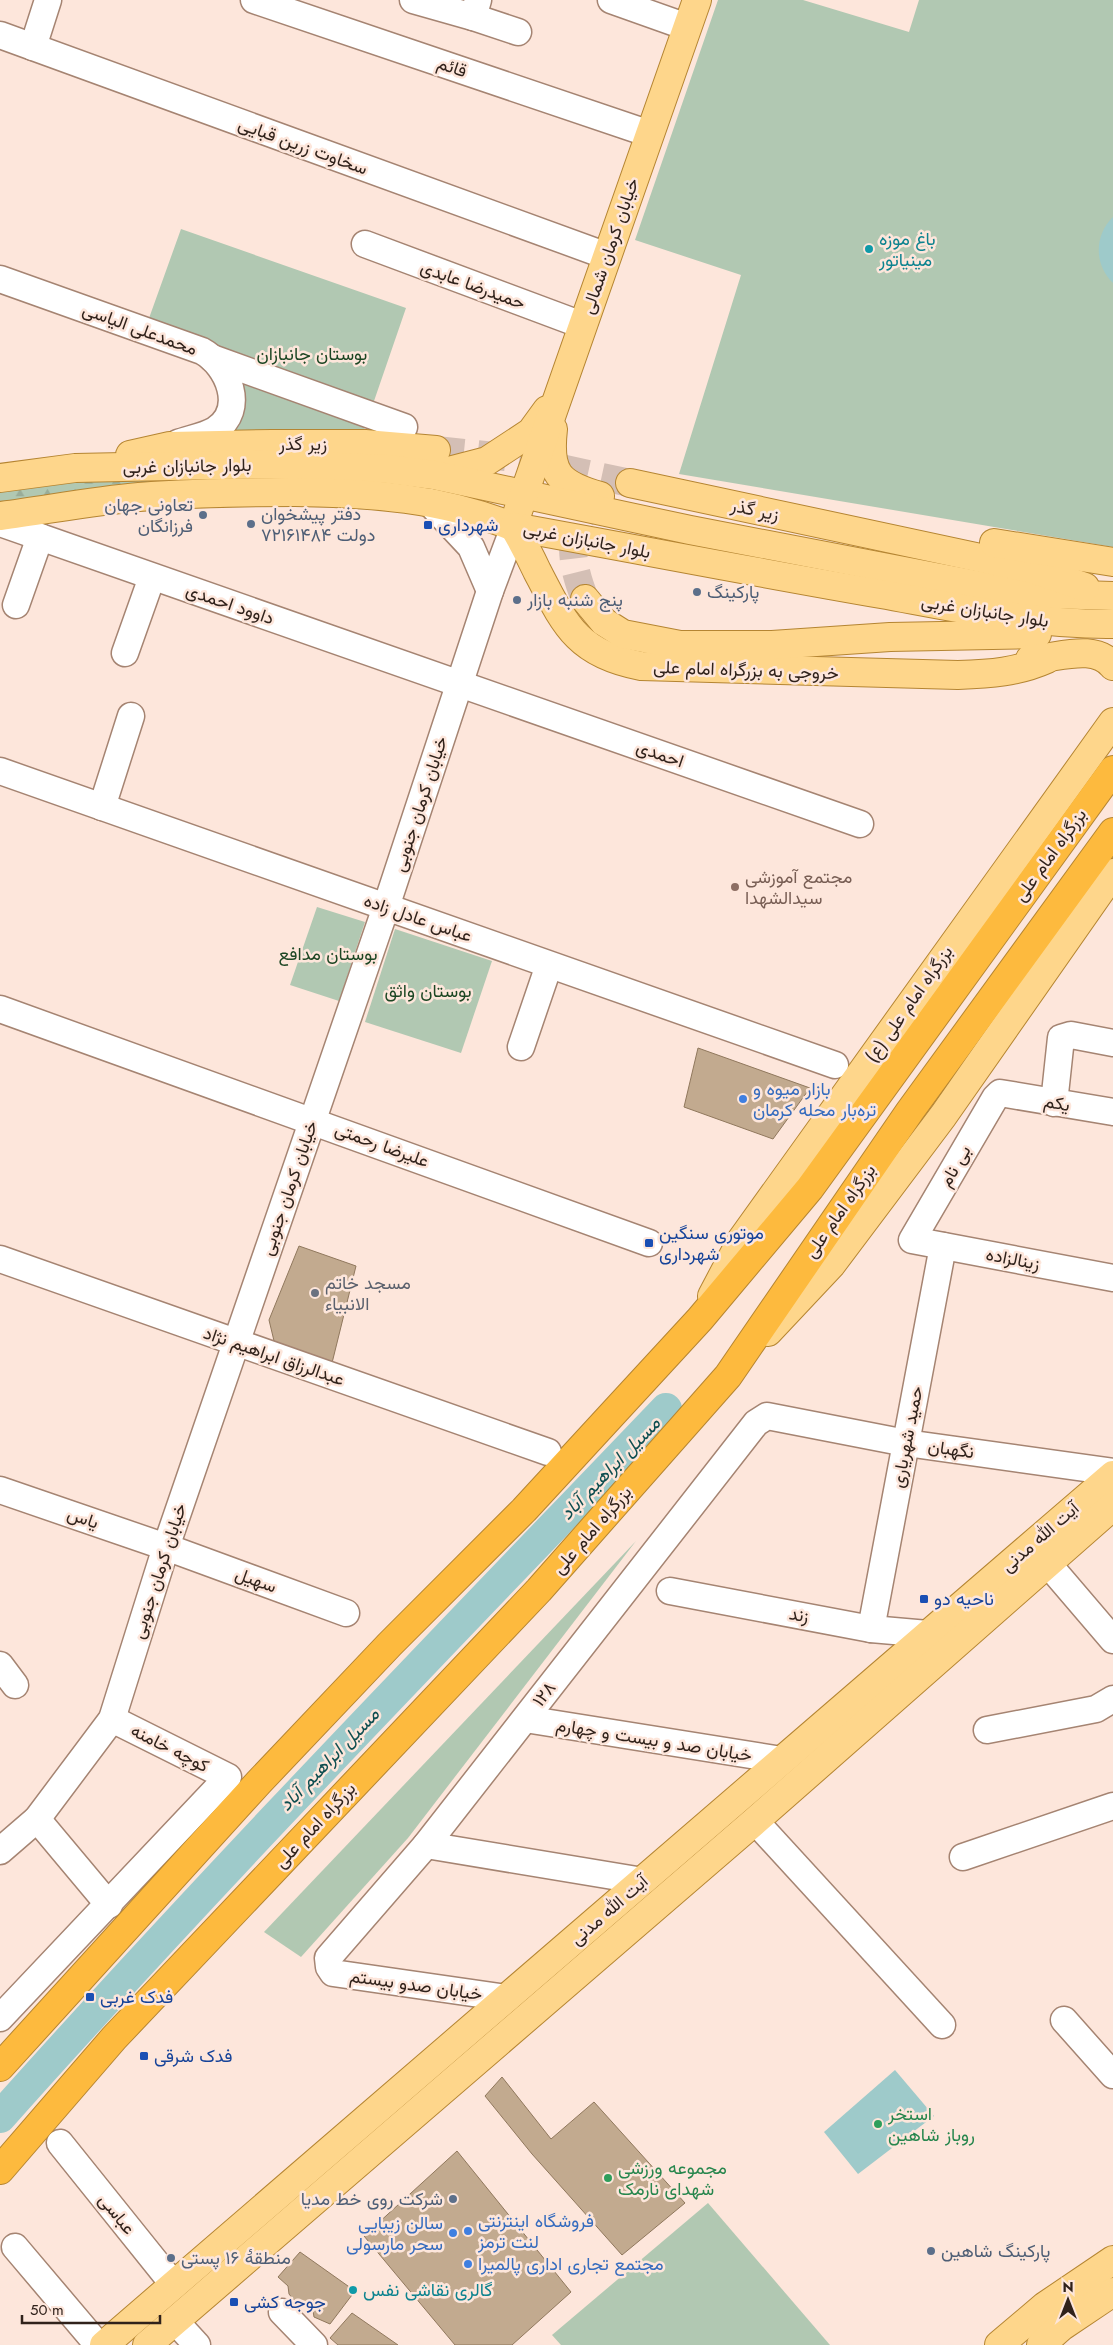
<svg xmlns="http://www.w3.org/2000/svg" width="1113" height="2345" font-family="Jost,Vazirmatn,sans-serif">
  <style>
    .forest { fill: url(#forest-firs) }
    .park { fill: #b1c8b2 }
    .water { fill: #9ecaca }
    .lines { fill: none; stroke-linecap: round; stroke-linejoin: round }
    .river { stroke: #9ecaca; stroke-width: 32 }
    .building { fill: #c2aa8f; stroke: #90785d }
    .major-tunnel { stroke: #d4bfb5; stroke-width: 28; stroke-dasharray: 28 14; stroke-linecap: butt }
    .minor-casing { stroke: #a58472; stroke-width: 29 }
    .major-casing { stroke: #b58532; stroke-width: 30 }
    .highway-casing { stroke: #b58532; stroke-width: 30 }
    .minor { stroke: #fff; stroke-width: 26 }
    .major { stroke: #fed68b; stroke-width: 28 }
    .highway { stroke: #fdba3e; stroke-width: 28 }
    .culture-dot { fill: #0f9aa8; stroke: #fde6db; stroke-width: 2 }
    .service-dot { fill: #5c6f8a; stroke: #fde6db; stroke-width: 2 }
    .transit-dot { fill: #1a4fb4; stroke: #fde6db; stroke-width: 2 }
    .education-dot { fill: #8d6e63; stroke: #fde6db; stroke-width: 2 }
    .shop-dot { fill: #3f7fe0; stroke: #fde6db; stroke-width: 2 }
    .worship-dot { fill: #6b7280; stroke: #fde6db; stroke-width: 2 }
    .leisure-dot { fill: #2e9e5b; stroke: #fde6db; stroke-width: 2 }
    .labels { text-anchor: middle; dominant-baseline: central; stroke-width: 5; stroke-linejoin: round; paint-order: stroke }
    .street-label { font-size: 18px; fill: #30221b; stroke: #fde6db }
    .culture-label { font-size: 18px; fill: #0d838f; stroke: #fde6db; text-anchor: start }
    .park-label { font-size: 18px; fill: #1c4623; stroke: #fde6db }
    .service-label { font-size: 18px; fill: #4e5e75; stroke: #fde6db; text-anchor: start }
    .transit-label { font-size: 18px; fill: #164399; stroke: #fde6db; text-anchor: start }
    .education-label { font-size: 18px; fill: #785e54; stroke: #fde6db; text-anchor: start }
    .shop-label { font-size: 18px; fill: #366cbe; stroke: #fde6db; text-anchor: start }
    .worship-label { font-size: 18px; fill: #5b616d; stroke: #fde6db; text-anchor: start }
    .leisure-label { font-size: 18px; fill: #27864d; stroke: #fde6db; text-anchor: start }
    .water-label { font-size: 19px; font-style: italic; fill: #0e4e50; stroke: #fde6db }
  </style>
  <defs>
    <pattern id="forest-firs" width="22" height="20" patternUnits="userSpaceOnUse" patternTransform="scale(1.25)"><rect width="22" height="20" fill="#b1c8b2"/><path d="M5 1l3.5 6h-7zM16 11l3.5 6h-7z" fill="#99ac98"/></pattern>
  </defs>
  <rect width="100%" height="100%" fill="#fde6db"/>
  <polygon class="forest" points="319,476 465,486 476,496 474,499 42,496 0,502 0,488 39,482"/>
  <g class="park">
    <polygon points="718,0 803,0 909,32 919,0 1113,0 1113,547 679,474 741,275 635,240"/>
    <path d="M181,229L406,308L363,433H225C236,413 247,398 241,375L148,321Z"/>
    <polygon points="317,907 365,922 339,1001 290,985"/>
    <polygon points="395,929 492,961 461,1053 365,1022"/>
    <polygon points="636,1541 408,1838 301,1957 264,1932"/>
    <polygon points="708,2203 830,2345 561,2345 552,2335"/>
  </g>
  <g class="water">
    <path d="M1113,217V283C1094,265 1094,235 1113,217Z"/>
    <polygon points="895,2070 934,2116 858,2174 824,2132"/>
  </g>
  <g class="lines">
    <path class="river" d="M0,2117C216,1875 442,1643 666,1409"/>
  </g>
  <g class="building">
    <polygon points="698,1048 810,1088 773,1139 684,1107"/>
    <polygon points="299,1246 356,1266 332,1363 275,1345 269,1320"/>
    <polygon points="502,2077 551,2139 594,2102 685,2203 622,2255 532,2154 485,2096"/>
    <polygon points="457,2151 571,2292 512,2345 455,2345 364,2236"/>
    <polygon points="300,2252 355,2291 330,2324 314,2317 313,2311 293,2299 289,2294 288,2286 278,2277"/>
    <polygon points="352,2313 398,2345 338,2345 330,2338"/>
  </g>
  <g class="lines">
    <g class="major-tunnel">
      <polyline points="436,450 514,458 630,483"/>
      <path d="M585,599C569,559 563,518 607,495"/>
    </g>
    <defs>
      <g id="minor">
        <polyline points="254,0 650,134"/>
        <polyline points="413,0 473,17"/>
        <polyline points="478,0 473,17 518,32"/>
        <polyline points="611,0 687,27"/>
        <polyline points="0,35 607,256"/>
        <polyline points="33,47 48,0"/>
        <polyline points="365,244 582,325"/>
        <path d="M0,279L202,351C228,365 247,410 215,430C205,436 189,439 178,443"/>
        <polyline points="212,358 404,427"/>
        <polyline points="429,502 471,547 490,591"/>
        <polyline points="0,523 860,824"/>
        <polyline points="16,605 40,537"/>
        <polyline points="125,653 152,577"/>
        <polyline points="0,771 835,1065"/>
        <polyline points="102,807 131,716"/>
        <polyline points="0,1009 649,1243"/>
        <polyline points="521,1047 549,965"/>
        <polyline points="1054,1103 1061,1038 1071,1035 1113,1043"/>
        <polyline points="1113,1112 1000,1093 995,1098 912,1240 1113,1278"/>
        <polyline points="0,1259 548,1452"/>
        <polyline points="0,1490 166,1547 346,1613"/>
        <polyline points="1048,1564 1113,1640"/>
        <polyline points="670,1591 871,1629 928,1634"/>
        <polyline points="871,1629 943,1246"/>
        <polyline points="0,1665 15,1685"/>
        <polyline points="525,1719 782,1760"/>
        <polyline points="987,1730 1096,1709 1113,1699"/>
        <polyline points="37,1819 109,1905"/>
        <polyline points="755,1821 942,2025"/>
        <polyline points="426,1845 643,1881"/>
        <polyline points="0,1851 37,1819 112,1719 166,1547 386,907 490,591 514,527"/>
        <polyline points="963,1857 1113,1806"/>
        <polyline points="507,1998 333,1973 329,1967 328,1958 426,1845 756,1423 767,1416 906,1443 1113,1472"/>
        <polyline points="0,2018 228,1777 112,1719"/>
        <polyline points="1064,2020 1113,2075"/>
        <polyline points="60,2143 174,2285"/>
        <polyline points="15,2247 98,2345"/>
        <polyline points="282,2312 314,2345"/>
        <polyline points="175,2321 197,2345"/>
      </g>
      <g id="major">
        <path d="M553,429C548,473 558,484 600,496"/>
        <polyline points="130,455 170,446 272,444 365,444 436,450"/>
        <polyline points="441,473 487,461 531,432 547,410"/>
        <polyline points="0,478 75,468 265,464 388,469 434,475 690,530 1018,593 1113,596"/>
        <polyline points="630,483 1032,569 1085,587"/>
        <polyline points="518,511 697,0"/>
        <path d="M0,516C46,510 93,501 139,497C191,493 243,492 295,492C371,493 442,498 514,527C636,549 759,573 881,594C958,608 1035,625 1113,624"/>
        <path d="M514,527C522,541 530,556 537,571C565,625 577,654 641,666L958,675C990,674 1018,672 1047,659"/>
        <polyline points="994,543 1113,562"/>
        <polyline points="585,599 604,622 623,634 680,645 772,645 890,637 1037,634"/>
        <path d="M1030,659C1056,659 1094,642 1113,666"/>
        <polyline points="712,1296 742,1239 1113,722"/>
        <polyline points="768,1332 831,1265 943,1116 1113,873"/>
        <polyline points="104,2345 1113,1475"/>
        <polyline points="147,2345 755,1821 1113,1506"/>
        <polyline points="999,2345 1045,2306 1113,2260"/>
        <polyline points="1041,2345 1061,2327 1113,2292"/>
      </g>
      <g id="highway">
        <polyline points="0,2067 259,1782 390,1644 524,1510 700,1319 810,1188 1113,770"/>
        <polyline points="0,2170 114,2038 539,1590 728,1376 910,1111 1113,832"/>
      </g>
    </defs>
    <use href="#minor" class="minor-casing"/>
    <use href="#major" class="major-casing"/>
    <use href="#highway" class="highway-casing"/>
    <use href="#minor" class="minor"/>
    <use href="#major" class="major"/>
    <use href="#highway" class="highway"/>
  </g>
  <g class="culture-dot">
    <circle cx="869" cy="249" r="5"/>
    <circle cx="353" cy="2290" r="5"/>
  </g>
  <g class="service-dot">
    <circle cx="203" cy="515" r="5"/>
    <circle cx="251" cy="524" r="5"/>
    <circle cx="697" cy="592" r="5"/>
    <circle cx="517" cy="600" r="5"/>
    <circle cx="453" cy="2199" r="5"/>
    <circle cx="931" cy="2251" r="5"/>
    <circle cx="171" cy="2258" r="5"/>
  </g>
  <g class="transit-dot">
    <rect x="423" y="520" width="10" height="10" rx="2.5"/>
    <rect x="644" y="1238" width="10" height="10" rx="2.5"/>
    <rect x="919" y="1594" width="10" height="10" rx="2.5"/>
    <rect x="85" y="1992" width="10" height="10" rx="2.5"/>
    <rect x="139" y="2051" width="10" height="10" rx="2.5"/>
    <rect x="229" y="2297" width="10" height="10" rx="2.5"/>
  </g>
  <circle class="education-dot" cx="735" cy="887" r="5"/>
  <g class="shop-dot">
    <circle cx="743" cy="1099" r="5"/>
    <circle cx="468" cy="2231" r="5"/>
    <circle cx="453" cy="2233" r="5"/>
    <circle cx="468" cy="2264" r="5"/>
  </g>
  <circle class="worship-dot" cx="315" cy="1293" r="5"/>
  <g class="leisure-dot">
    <circle cx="878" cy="2124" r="5"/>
    <circle cx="608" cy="2178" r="5"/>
  </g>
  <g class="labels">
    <g class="street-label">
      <text transform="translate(452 67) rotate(19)">قائم</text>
      <text transform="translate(303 146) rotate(20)">سخاوت زرین قبایی</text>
      <text transform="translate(610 246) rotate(-71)">خیابان کرمان شمالی</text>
      <text transform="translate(473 285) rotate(20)">حمیدرضا عابدی</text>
      <text transform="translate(140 329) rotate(20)">محمدعلی الیاسی</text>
      <text x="303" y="444">زیر گذر</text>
      <text transform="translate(187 466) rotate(-1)">بلوار جانبازان غربی</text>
      <text transform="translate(755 510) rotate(12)">زیر گذر</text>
      <text transform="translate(587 540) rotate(11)">بلوار جانبازان غربی</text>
      <text transform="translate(230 604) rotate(19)">داوود احمدی</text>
      <text transform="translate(985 611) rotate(9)">بلوار جانبازان غربی</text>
      <text transform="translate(746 670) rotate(2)">خروجی به بزرگراه امام علی</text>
      <text transform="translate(660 754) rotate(19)">احمدی</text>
      <text transform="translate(420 804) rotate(-72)">خیابان کرمان جنوبی</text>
      <text transform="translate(1050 855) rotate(-54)">بزرگراه امام علی</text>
      <text transform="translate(418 918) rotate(19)">عباس عادل زاده</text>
      <text transform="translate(909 1004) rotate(-55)">بزرگراه امام علی (ع)</text>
      <text transform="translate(1057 1103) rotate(10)">یکم</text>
      <text transform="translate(382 1145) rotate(20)">علیرضا رحمتی</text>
      <text transform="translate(955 1166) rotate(-60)">بی نام</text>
      <text transform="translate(289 1188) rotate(-71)">خیابان کرمان جنوبی</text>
      <text transform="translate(840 1211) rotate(-55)">بزرگراه امام علی</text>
      <text transform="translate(1013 1259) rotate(11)">زینالزاده</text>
      <text transform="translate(274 1356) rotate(19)">عبدالرزاق ابراهیم نژاد</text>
      <text transform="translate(907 1437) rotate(-79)">حمید شهریاری</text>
      <text transform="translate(951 1449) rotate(8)">نگهبان</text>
      <text transform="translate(83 1518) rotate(19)">یاس</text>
      <text transform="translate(592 1530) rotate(-49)">بزرگراه امام علی</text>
      <text transform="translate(1040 1537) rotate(-41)">آیت الله مدنی</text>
      <text transform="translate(159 1571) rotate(-72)">خیابان کرمان جنوبی</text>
      <text transform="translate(256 1580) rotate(20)">سهیل</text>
      <text transform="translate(799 1615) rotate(11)">زند</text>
      <text transform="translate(544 1694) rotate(-52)">۱۲۸</text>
      <text transform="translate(654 1740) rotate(9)">خیابان صد و بیست و چهارم</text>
      <text transform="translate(170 1748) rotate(27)">کوچه خامنه</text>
      <text transform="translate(315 1825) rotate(-47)">بزرگراه امام علی</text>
      <text transform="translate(609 1910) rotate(-41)">آیت الله مدنی</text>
      <text transform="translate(416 1985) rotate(8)">خیابان صدو بیستم</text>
      <text transform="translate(117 2214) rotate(51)">عباسی</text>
    </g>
    <g class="culture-label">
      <text x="879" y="239">باغ موزه<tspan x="879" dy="21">مینیاتور</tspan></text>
      <text x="363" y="2290">گالری نقاشی نفس</text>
    </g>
    <g class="park-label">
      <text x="312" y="354">بوستان جانبازان</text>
      <text x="328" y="954">بوستان مدافع</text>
      <text x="428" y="991">بوستان واثق</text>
    </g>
    <g class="service-label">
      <text x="193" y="505" text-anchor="end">تعاونی جهان<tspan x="193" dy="21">فرزانگان</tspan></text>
      <text x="261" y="514">دفتر پیشخوان<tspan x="261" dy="21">دولت ۷۲۱۶۱۴۸۴</tspan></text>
      <text x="707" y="592">پارکینگ</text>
      <text x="527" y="600">پنج شنبه بازار</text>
      <text x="443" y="2199" text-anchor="end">شرکت روی خط مدیا</text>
      <text x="941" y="2251">پارکینگ شاهین</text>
      <text x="181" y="2258">منطقهٔ ۱۶ پستی</text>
    </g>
    <g class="transit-label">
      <text x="438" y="525">شهرداری</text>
      <text x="659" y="1233">موتوری سنگین<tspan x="659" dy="21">شهرداری</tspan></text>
      <text x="934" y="1599">ناحیه دو</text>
      <text x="100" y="1997">فدک غربی</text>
      <text x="154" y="2056">فدک شرقی</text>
      <text x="244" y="2302">جوجه کشی</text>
    </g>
    <g class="education-label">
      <text x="745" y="877">مجتمع آموزشی<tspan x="745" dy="21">سیدالشهدا</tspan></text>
    </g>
    <g class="shop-label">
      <text x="753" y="1089">بازار میوه و<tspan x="753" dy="21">تره‌بار محله کرمان</tspan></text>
      <text x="478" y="2221">فروشگاه اینترنتی<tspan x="478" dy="21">لنت ترمز</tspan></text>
      <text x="443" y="2223" text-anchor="end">سالن زیبایی<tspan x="443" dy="21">سحر مارسولی</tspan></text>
      <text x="478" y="2264">مجتمع تجاری اداری پالمیرا</text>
    </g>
    <g class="worship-label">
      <text x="325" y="1283">مسجد خاتم<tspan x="325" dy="21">الانبیاء</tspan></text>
    </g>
    <g class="leisure-label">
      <text x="888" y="2114">استخر<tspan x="888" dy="21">روباز شاهین</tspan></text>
      <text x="618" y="2168">مجموعه ورزشی<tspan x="618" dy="21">شهدای نارمک</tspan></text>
    </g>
    <g class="water-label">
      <text transform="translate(610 1468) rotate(-46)">مسیل ابراهیم آباد</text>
      <text transform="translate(329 1759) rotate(-46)">مسیل ابراهیم آباد</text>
    </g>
  </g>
  <g transform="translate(1068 2300)" stroke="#fde6db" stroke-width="4" paint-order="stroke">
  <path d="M0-4L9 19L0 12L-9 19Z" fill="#30221b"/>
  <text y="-8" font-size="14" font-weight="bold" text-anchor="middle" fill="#30221b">N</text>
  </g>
  <path d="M22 2315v8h138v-8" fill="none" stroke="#30221b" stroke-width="2.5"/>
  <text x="30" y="2315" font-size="15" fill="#30221b" stroke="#fde6db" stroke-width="4" paint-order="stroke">50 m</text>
</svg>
